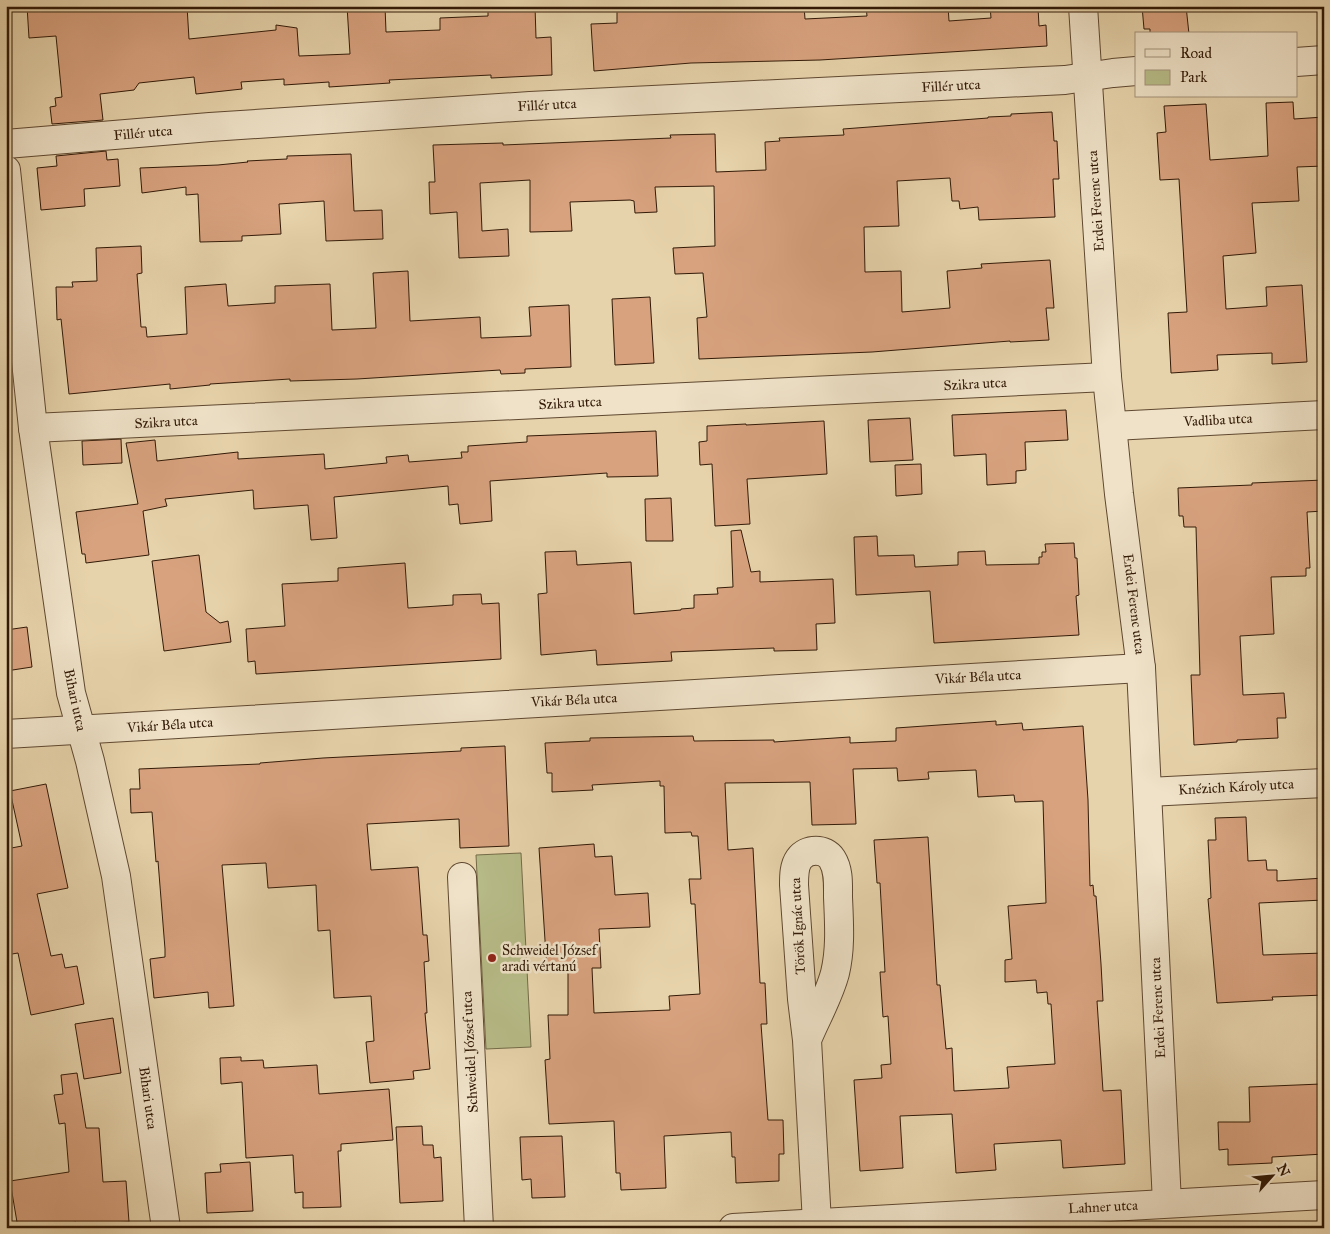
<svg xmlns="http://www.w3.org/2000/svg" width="1330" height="1234" font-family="'IM FELL Great Primer',serif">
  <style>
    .green { fill: #b7bc88; stroke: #746b48 }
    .building { fill: #d8a27f; stroke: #321a07 }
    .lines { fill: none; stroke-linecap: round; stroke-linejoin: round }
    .minor-casing { stroke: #5f4830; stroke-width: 30 }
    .minor { stroke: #efe2c8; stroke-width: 28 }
    .poi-dot { fill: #8f2418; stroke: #efe2c8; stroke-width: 2 }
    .labels { text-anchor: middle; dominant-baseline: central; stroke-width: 5; stroke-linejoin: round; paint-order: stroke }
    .street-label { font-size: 14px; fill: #321a07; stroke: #efe2c8 }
    .poi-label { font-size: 14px; fill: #321a07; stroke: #efe2c8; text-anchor: start }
  </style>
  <rect width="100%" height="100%" fill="#e7d3ab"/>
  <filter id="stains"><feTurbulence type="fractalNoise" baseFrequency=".004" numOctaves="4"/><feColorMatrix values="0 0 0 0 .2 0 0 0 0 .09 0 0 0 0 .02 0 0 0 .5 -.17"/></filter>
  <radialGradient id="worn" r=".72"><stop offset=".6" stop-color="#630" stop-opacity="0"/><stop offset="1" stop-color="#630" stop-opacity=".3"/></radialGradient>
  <polygon class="green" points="521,853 531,1047 486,1049 476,855"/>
  <g class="building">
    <polygon points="27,6 187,6 189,39 276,30 276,25 297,28 299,56 350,54 347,6 385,6 386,32 440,30 440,18 488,16 488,6 535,6 536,38 551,37 552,75 491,78 491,75 389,80 390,83 329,87 329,82 284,85 284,79 241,82 242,89 196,94 194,77 139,83 134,90 100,94 103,120 52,124 50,107 56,106 55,98 62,97 56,36 29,38"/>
    <polygon points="704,6 804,6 805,19 867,16 866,6 948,6 949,21 991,18 990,6 1038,7 1039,26 1046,25 1047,46 820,60 691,63 594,71 591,24 617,23 617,11 704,8"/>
    <polygon points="1142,6 1186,6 1189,34 1150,34 1150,29 1144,29"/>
    <polygon points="1293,102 1294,119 1324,117 1324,166 1297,167 1299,201 1252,203 1256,253 1223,256 1226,309 1267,306 1266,287 1302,285 1307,362 1272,364 1272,353 1217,355 1218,370 1171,373 1168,313 1187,312 1179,179 1160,180 1157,133 1166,132 1164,106 1206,104 1210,160 1268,156 1266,103"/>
    <polygon points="1052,112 1054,141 1057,141 1059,179 1053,179 1055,217 979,220 978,207 960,209 959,201 952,201 950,178 897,181 899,226 864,227 865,272 901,271 902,312 950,308 947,271 982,268 981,264 1050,260 1054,308 1046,308 1049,340 1010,342 1010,341 872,352 699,359 697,318 707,317 703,273 675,274 673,248 715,246 714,186 655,187 657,212 635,213 634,201 630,200 570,202 572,231 530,232 530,180 480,183 482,231 508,229 509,256 459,258 457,212 430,214 429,182 435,182 433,145 503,143 503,145 671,138 670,135 715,134 716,172 766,170 765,142 780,141 779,138 844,135 843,129 988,118 988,117 1011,116 1011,114"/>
    <polygon points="106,151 107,160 118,159 120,186 84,189 85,206 41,210 37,168 57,166 56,156"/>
    <polygon points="351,154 354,211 382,210 383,239 326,241 324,201 279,204 281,234 242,236 242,241 200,242 198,194 186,195 186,187 142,193 140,168 218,165 248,162 247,161 287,159 287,156"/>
    <polygon points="141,246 142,273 137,274 141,327 146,327 147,337 187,334 185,287 226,284 228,306 275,303 275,286 330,284 332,330 376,328 373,273 408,271 410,321 480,317 481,338 531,336 529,307 569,305 571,367 525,369 525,373 501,374 500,370 357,379 290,381 290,379 210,384 210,385 170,389 170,384 69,394 61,319 57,320 56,287 73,287 72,282 97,281 96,248"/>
    <polygon points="650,297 654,363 615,365 612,299"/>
    <polygon points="1066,410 1068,440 1025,442 1026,470 1016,471 1016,483 987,485 986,454 954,456 952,415"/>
    <polygon points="910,418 913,460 870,462 868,420"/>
    <polygon points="824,421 827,474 747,479 750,524 715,526 712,464 700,465 699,442 707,441 707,426 746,424 746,425"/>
    <polygon points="656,431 658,476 607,477 607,473 490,481 492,521 460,524 458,504 449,505 448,486 334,497 337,538 311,540 308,505 254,509 253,490 165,499 167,506 143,511 149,555 86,563 85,554 82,554 76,512 138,504 126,443 155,440 157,461 238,452 238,459 324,454 325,469 387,463 386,457 408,455 409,462 462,458 461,452 468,452 468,446 527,442 527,436"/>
    <polygon points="121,439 122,463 83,465 82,441"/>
    <polygon points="921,464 922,494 896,496 895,465"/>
    <polygon points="1324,480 1324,511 1307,512 1310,568 1306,568 1306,576 1271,577 1274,634 1240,636 1243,695 1284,693 1286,718 1277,718 1278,738 1237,740 1237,742 1194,745 1191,675 1200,675 1196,527 1184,527 1183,516 1179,516 1178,488 1252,485 1252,483"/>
    <polygon points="671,498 673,541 646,541 645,499"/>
    <polygon points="741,530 751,572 760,571 760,582 833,579 835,623 816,624 817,650 774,651 774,648 671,652 672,661 597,665 596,650 541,655 538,594 547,593 545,552 576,551 577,565 631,562 634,614 681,610 681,609 694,608 694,595 718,594 717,588 733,587 731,531"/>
    <polygon points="877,536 878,556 914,555 915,567 958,565 958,552 985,551 986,565 1039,564 1039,557 1042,557 1042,552 1046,552 1045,544 1074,543 1075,558 1077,558 1079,595 1076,596 1079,635 934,643 930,591 856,595 854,537"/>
    <polygon points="199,555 206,612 220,623 228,621 231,642 164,651 152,561"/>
    <polygon points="405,563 408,608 453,605 453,595 481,594 482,604 499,603 501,659 256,674 255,661 248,662 246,629 285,626 282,584 338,581 338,568"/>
    <polygon points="27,627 32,667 6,671 6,630"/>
    <polygon points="996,721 996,725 1022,723 1023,730 1083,726 1088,800 1090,886 1093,885 1094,896 1096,896 1101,964 1103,1001 1097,1001 1103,1091 1121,1090 1125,1164 1063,1168 1061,1140 994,1144 996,1170 956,1173 952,1114 900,1116 903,1168 860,1171 854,1080 882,1078 881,1065 891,1064 888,1016 883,1017 880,972 885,972 880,883 877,883 874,840 928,837 937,985 940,985 946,1049 952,1048 954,1091 1009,1088 1007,1067 1055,1064 1051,1004 1048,1004 1047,992 1037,993 1036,980 1005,982 1005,960 1012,959 1008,906 1046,903 1043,801 1015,802 1014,795 978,797 976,770 928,772 929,779 898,781 897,768 853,769 856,824 812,825 810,782 725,783 728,850 753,848 760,983 765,983 767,1024 761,1024 768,1120 783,1120 784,1154 779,1154 779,1181 736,1183 735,1157 732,1157 731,1132 664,1136 666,1188 621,1190 620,1173 616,1173 614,1121 549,1124 545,1060 550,1059 548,1015 568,1015 568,970 547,971 539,848 594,844 595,857 612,856 615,895 648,893 650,927 599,929 601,968 592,968 594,1013 670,1010 669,996 700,994 695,904 691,904 689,879 701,879 698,836 692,836 691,832 665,833 664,786 660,786 660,781 592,785 593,790 552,792 552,773 547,773 545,743 590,741 590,738 693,736 694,741 774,740 774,742 850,737 850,743 896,741 896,728"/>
    <polygon points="505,746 509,846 460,848 459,819 367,824 371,870 418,867 423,935 427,935 429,961 424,962 427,1013 425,1013 430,1069 413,1071 414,1079 370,1083 366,1042 374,1041 371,996 334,998 330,930 318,931 316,885 268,888 266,863 222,865 234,1006 209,1008 208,992 154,998 150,959 165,957 165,949 158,861 156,862 152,812 131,813 130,789 140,789 139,769 260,764 260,763 323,758 461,751 461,748"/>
    <polygon points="46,784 68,888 37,894 51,956 62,954 65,968 77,966 84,1004 31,1015 18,953 6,955 6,849 22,846 10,791"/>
    <polygon points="1246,817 1248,861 1266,860 1267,870 1277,870 1277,881 1324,878 1324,900 1259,903 1263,955 1324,953 1324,995 1272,997 1273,1000 1217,1003 1208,899 1211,898 1208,840 1216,840 1215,818"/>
    <polygon points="113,1018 121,1073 84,1079 75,1024"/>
    <polygon points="241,1057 241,1061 263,1060 264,1068 317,1065 319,1094 389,1089 393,1140 341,1144 341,1151 338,1151 341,1207 303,1208 303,1192 295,1193 293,1155 246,1158 242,1082 221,1084 220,1058"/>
    <polygon points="77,1073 86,1128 99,1128 103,1182 126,1181 129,1222 76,1225 76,1222 40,1228 18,1228 10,1181 69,1172 65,1123 59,1124 54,1095 63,1094 61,1075"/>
    <polygon points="1321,1084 1322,1100 1324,1100 1324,1154 1272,1157 1272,1163 1228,1165 1228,1149 1219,1150 1218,1122 1250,1122 1249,1087"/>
    <polygon points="422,1126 423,1145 433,1145 434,1158 441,1157 443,1201 400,1203 396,1127"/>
    <polygon points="562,1136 565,1197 532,1198 531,1179 522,1180 520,1137"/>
    <polygon points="250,1162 253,1211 207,1213 205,1173 221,1172 220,1164"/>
  </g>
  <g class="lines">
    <defs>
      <g id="minor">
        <polyline points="1083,6 1107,377 1119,494 1141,668 1167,1203"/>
        <polyline points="1296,62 1324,60"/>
        <polyline points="6,144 210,127 530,106 1065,80 1113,73 1136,71"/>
        <polyline points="6,170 33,428 71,693 90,761 116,876 166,1228"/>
        <polyline points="1113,426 1324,415"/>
        <polyline points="33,428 1107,377"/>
        <polyline points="6,734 1141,668"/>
        <polyline points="1148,792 1324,783"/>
        <polyline points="462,877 479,1228"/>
        <path d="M807,1040C816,1018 829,996 835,973C841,948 839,922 838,897C838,884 839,870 832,859C825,848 807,848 799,859C794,866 794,876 794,885L802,999L807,1040L817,1223"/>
        <polyline points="733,1228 1324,1195"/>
      </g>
    </defs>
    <use href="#minor" class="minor-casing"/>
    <use href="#minor" class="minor"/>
  </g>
  <circle class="poi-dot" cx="492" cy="958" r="5"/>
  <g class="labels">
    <g class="street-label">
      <text transform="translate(951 86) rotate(-3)">Fillér utca</text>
      <text transform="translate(547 105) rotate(-3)">Fillér utca</text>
      <text transform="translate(143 133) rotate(-5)">Fillér utca</text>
      <text transform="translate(1096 201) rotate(-94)">Erdei Ferenc utca</text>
      <text transform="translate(975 384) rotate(-3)">Szikra utca</text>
      <text transform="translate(570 403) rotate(-3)">Szikra utca</text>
      <text transform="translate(1218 420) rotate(-3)">Vadliba utca</text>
      <text transform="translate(166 422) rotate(-3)">Szikra utca</text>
      <text transform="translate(1134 604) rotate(83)">Erdei Ferenc utca</text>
      <text transform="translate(978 677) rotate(-3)">Vikár Béla utca</text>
      <text transform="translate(75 700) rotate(78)">Bihari utca</text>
      <text transform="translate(574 700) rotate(-3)">Vikár Béla utca</text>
      <text transform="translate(170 725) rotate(-4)">Vikár Béla utca</text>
      <text transform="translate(1236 787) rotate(-3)">Knézich Károly utca</text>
      <text transform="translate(798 926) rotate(-93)">Török Ignác utca</text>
      <text transform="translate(1158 1008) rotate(-93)">Erdei Ferenc utca</text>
      <text transform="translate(470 1052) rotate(-93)">Schweidel József utca</text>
      <text transform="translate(148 1098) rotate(82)">Bihari utca</text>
      <text transform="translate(1103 1207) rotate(-3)">Lahner utca</text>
    </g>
    <g class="poi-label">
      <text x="502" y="950">Schweidel József<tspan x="502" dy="16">aradi vértanú</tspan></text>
    </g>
  </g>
  <rect width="1330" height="1234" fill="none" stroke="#e7d3ab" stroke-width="25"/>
  <rect x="8" y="8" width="1315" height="1219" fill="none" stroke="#321a07" stroke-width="2.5"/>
  <rect x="12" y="12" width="1305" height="1209" fill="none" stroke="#321a07"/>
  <rect x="1135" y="32" width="162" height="65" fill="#efe2c8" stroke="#a3927b"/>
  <rect x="1145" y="49" width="25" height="8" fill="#efe2c8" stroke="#a3927b"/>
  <text x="1180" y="58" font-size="15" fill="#321a07">Road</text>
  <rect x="1145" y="70" width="25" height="15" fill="#b7bc88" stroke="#a3927b"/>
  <text x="1180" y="82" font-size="15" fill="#321a07">Park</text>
  <g transform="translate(1272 1176) rotate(63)" stroke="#efe2c8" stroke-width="4" paint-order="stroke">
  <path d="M0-4L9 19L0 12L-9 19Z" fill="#321a07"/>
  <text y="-8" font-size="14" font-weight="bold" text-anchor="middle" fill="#321a07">N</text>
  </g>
  <rect width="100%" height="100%" filter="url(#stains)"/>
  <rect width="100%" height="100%" fill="url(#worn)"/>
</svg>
